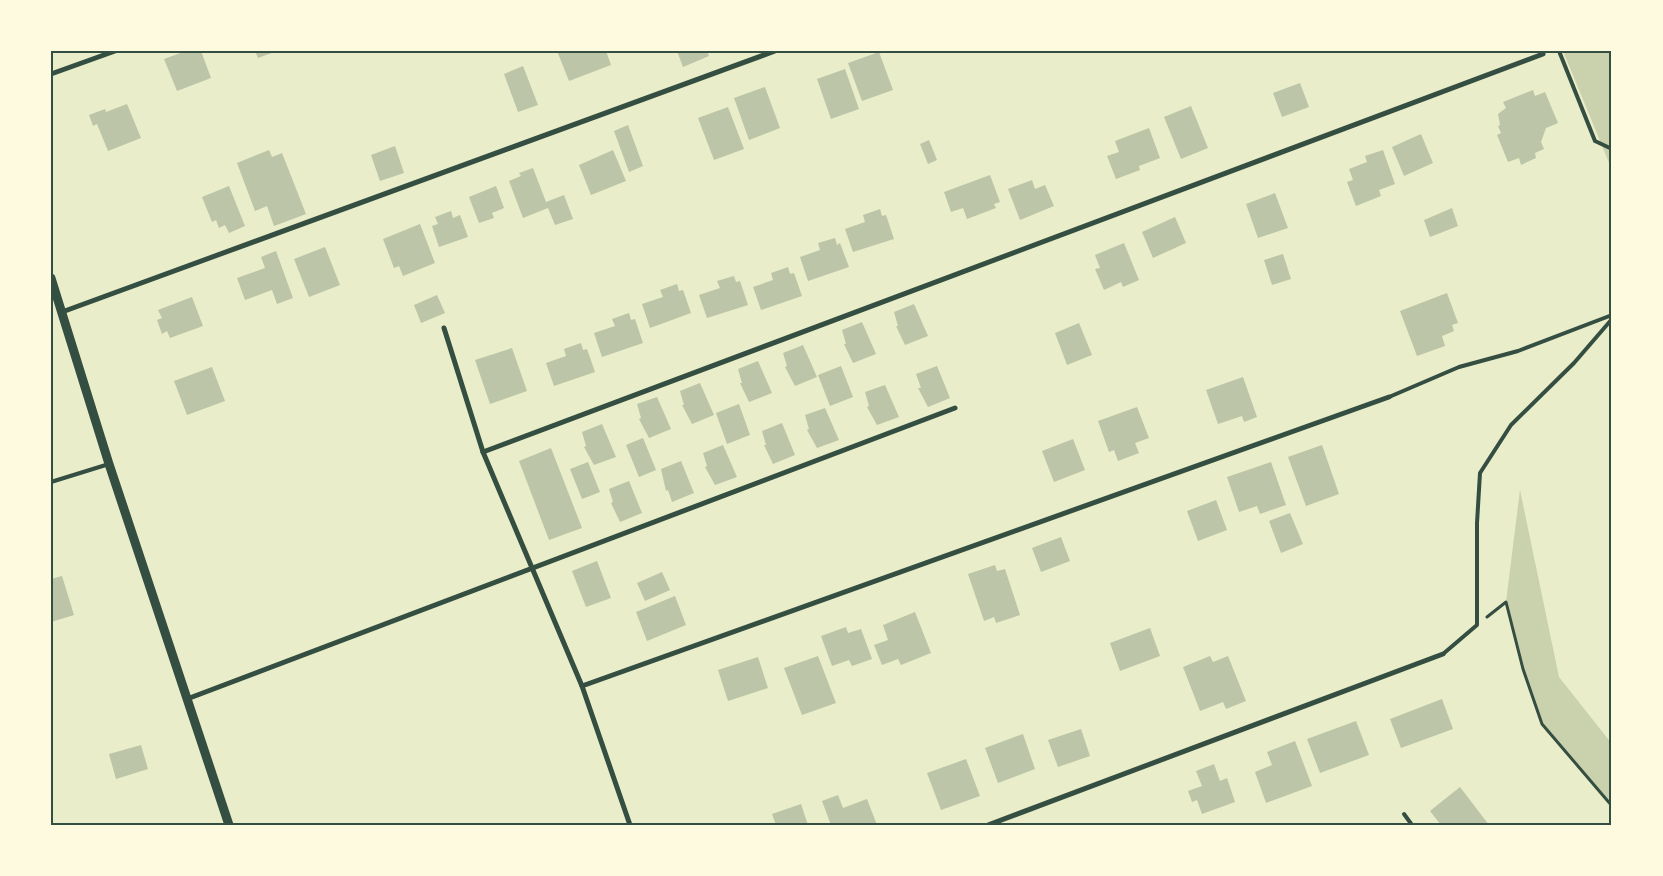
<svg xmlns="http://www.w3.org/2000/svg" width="1663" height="876" font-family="'Roboto Condensed',sans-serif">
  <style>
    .green { fill: #cad2ad }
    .building { fill: #bcc5a7 }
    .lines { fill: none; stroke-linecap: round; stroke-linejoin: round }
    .path { stroke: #344e41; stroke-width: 3 }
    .service { stroke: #344e41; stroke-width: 4 }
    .minor { stroke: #344e41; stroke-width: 5 }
    .tertiary { stroke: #344e41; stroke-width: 9 }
    .neatline { fill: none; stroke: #344e41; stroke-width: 2 }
  </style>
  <rect width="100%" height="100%" fill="#e9edc9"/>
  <g class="green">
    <polygon points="1563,51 1612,51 1612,170"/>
    <polygon points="1520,490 1559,677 1612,744 1612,806 1542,724 1523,669 1506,602"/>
  </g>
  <g class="building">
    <polygon points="186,51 201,51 211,78 177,91 164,59"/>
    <polygon points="255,51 277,51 258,58"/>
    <polygon points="557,51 606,51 611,65 569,81"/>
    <polygon points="677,51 707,51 709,56 683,67"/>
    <polygon points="879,52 893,90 862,101 848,63"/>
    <polygon points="523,66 538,105 518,112 504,74"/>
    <polygon points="845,69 859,109 831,119 817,79"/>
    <polygon points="1300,83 1309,107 1282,117 1273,93"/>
    <polygon points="765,87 780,128 749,140 734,98"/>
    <polygon points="1533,90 1535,96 1545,92 1558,123 1546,128 1541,142 1544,149 1535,153 1536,158 1521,165 1519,158 1508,162 1497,135 1501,133 1498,126 1500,125 1498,114 1506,108 1503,102"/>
    <polygon points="127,104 141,138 108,151 97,124 93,126 89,115 105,109 106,112"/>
    <polygon points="1191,106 1208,148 1181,159 1164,117"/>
    <polygon points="728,107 744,149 714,160 698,118"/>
    <polygon points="628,125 643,166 629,172 614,131"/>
    <polygon points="1149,128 1160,158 1139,166 1140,170 1116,179 1107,156 1119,152 1115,141"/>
    <polygon points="1421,134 1433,163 1404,176 1392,147"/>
    <polygon points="929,140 937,160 928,164 920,144"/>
    <polygon points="395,146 404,173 380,181 371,155"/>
    <polygon points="269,150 272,157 282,153 306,214 274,226 267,206 255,211 237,163"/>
    <polygon points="613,150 626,181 591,195 579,165"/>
    <polygon points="1383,150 1395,184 1379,190 1381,196 1356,206 1347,182 1353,180 1349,169 1367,162 1365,156"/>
    <polygon points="533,168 546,202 564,195 573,219 555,225 548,208 523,218 509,181 521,176 519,173"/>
    <polygon points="990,175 1000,202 994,204 996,208 967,219 963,208 951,212 944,192"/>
    <polygon points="1032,180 1035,189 1045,185 1054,206 1020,220 1008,189"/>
    <polygon points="229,186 245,226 229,233 225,225 219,228 216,220 212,222 202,197"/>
    <polygon points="496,186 504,208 492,213 494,218 479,223 469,197"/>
    <polygon points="1275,193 1288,228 1258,238 1246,204"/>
    <polygon points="1452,208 1458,226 1430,237 1424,220"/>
    <polygon points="880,209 882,216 886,215 894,239 853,252 845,229 865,222 863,215"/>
    <polygon points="451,211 453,218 460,215 468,237 439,247 432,226 438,224 435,217"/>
    <polygon points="1175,217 1186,243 1153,258 1142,232"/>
    <polygon points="420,224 435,263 403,276 399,266 394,268 383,239"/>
    <polygon points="835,238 837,245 840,243 849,267 808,281 800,257 820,250 818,243"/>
    <polygon points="1124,243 1139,280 1123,287 1121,282 1104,290 1095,269 1100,268 1095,255"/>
    <polygon points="325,247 340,285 309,297 294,259"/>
    <polygon points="276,251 293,298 277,304 272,290 245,300 237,278 265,268 261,257"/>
    <polygon points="1283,254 1291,279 1272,285 1264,260"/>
    <polygon points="788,267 790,274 794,273 802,296 761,310 753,287 773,280 771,273"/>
    <polygon points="734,276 736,282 740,281 748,305 707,318 699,295 720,288 717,281"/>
    <polygon points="677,284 679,291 683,290 691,313 650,328 642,304 663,297 660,290"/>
    <polygon points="1447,293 1458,323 1452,325 1454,331 1442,336 1445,346 1417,356 1400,311"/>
    <polygon points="437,295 445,313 421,323 414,305"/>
    <polygon points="192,297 203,326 170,338 167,331 162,334 157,320 162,318 158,310"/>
    <polygon points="914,304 928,336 905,345 896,326 898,326 894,312"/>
    <polygon points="629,313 631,320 635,319 643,343 602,357 594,333 615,326 612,319"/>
    <polygon points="862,322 876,354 853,363 844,344 846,344 842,330"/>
    <polygon points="1079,323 1092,355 1067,365 1055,333"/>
    <polygon points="581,343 583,350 587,349 595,372 554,386 546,363 566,356 564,349"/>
    <polygon points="803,345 817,377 795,386 785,367 787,366 783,353"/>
    <polygon points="512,348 527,391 490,404 475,360"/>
    <polygon points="758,361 772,393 749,402 740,383 742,383 738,369"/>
    <polygon points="841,366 853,397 830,406 818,375"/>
    <polygon points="937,366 950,398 928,407 918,388 921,388 916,374"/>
    <polygon points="212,367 225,401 187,415 174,381"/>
    <polygon points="1243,377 1257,417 1244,422 1242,416 1218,424 1206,390"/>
    <polygon points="700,383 714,415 692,424 682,405 684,405 680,391"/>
    <polygon points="885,385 899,417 877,425 867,407 869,406 865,392"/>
    <polygon points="657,397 671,429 649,438 639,419 641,418 637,404"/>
    <polygon points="739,404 750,435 727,444 716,413"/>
    <polygon points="1137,407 1149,438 1135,443 1139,453 1118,461 1114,450 1109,452 1098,421"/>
    <polygon points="825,408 839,440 817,448 807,430 809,429 805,415"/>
    <polygon points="782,423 795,455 773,464 764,445 766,445 762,431"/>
    <polygon points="602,424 616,457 594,465 584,447 586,446 582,432"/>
    <polygon points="643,438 656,470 639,477 626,445"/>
    <polygon points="1073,439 1085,470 1054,482 1042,451"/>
    <polygon points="723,445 737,477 715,485 705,467 707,466 703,453"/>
    <polygon points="1322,445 1339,494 1306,506 1288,457"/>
    <polygon points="551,448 582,528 549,540 519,461"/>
    <polygon points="681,461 694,493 672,502 668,490 666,491 661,469"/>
    <polygon points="588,462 600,492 582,499 570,469"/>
    <polygon points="1271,462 1286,505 1260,514 1257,506 1239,512 1227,477"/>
    <polygon points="629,481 642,513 620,522 611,503 613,502 609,489"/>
    <polygon points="1216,500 1227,530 1198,541 1187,511"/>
    <polygon points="1290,513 1303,544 1281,553 1269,521"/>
    <polygon points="1061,537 1070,561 1041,572 1032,548"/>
    <polygon points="597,561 611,598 586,607 572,571"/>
    <polygon points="995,565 997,571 1005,569 1020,615 996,623 994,617 984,621 968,574"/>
    <polygon points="662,572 670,590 645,601 637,583"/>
    <polygon points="62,576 74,615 51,622 51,579"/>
    <polygon points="675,596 686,625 647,641 636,612"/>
    <polygon points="915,612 931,653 901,665 898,659 882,665 874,645 888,640 883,625"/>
    <polygon points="846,627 848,633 861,629 872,659 852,666 849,660 832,666 821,636"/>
    <polygon points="1150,628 1160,656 1120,671 1110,643"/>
    <polygon points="818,656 836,703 802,715 784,668"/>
    <polygon points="1210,656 1213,662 1228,656 1246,701 1226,709 1223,702 1200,711 1183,667"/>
    <polygon points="758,657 768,688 728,701 718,670"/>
    <polygon points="1442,699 1453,729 1401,748 1390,719"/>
    <polygon points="1356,721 1369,755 1320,773 1307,739"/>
    <polygon points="1081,729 1090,756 1058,767 1048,740"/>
    <polygon points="1023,734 1035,769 998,783 985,748"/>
    <polygon points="1295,741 1312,786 1266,803 1255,772 1272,765 1267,752"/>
    <polygon points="141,745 148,769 116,779 109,754"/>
    <polygon points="966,759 980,796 941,810 927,773"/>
    <polygon points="1214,764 1220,781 1227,778 1235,802 1202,814 1197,800 1192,802 1188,791 1202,786 1196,771"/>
    <polygon points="1460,787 1489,825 1441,825 1430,811"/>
    <polygon points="838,795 843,808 867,799 877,825 831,825 822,801"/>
    <polygon points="801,804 808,825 776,825 772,814"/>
  </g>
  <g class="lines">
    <polyline class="path" points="1487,617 1506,602 1523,669 1542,724 1612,806"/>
    <g class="service">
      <polyline points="1559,51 1595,141 1612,149"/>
      <polyline points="1389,397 1459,367 1518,351 1612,315"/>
      <polyline points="51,482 109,464"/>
      <polyline points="1443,654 1477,625 1477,523 1480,473 1511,425 1574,363 1612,319"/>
      <polyline points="1404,814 1412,825"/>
    </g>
    <g class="minor">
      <polyline points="51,74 115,51"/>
      <polyline points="62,312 775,51"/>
      <polyline points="444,328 483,452 582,686 1389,397"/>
      <polyline points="483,452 1543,54"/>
      <polyline points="582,686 630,825"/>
      <polyline points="187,699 955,408"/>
      <polyline points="988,825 1443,654"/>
    </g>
    <polyline class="tertiary" points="51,278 109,464 229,825"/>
  </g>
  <rect width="1663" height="876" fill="none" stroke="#fefae0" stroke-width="105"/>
  <rect x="52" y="52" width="1558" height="772" class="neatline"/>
</svg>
